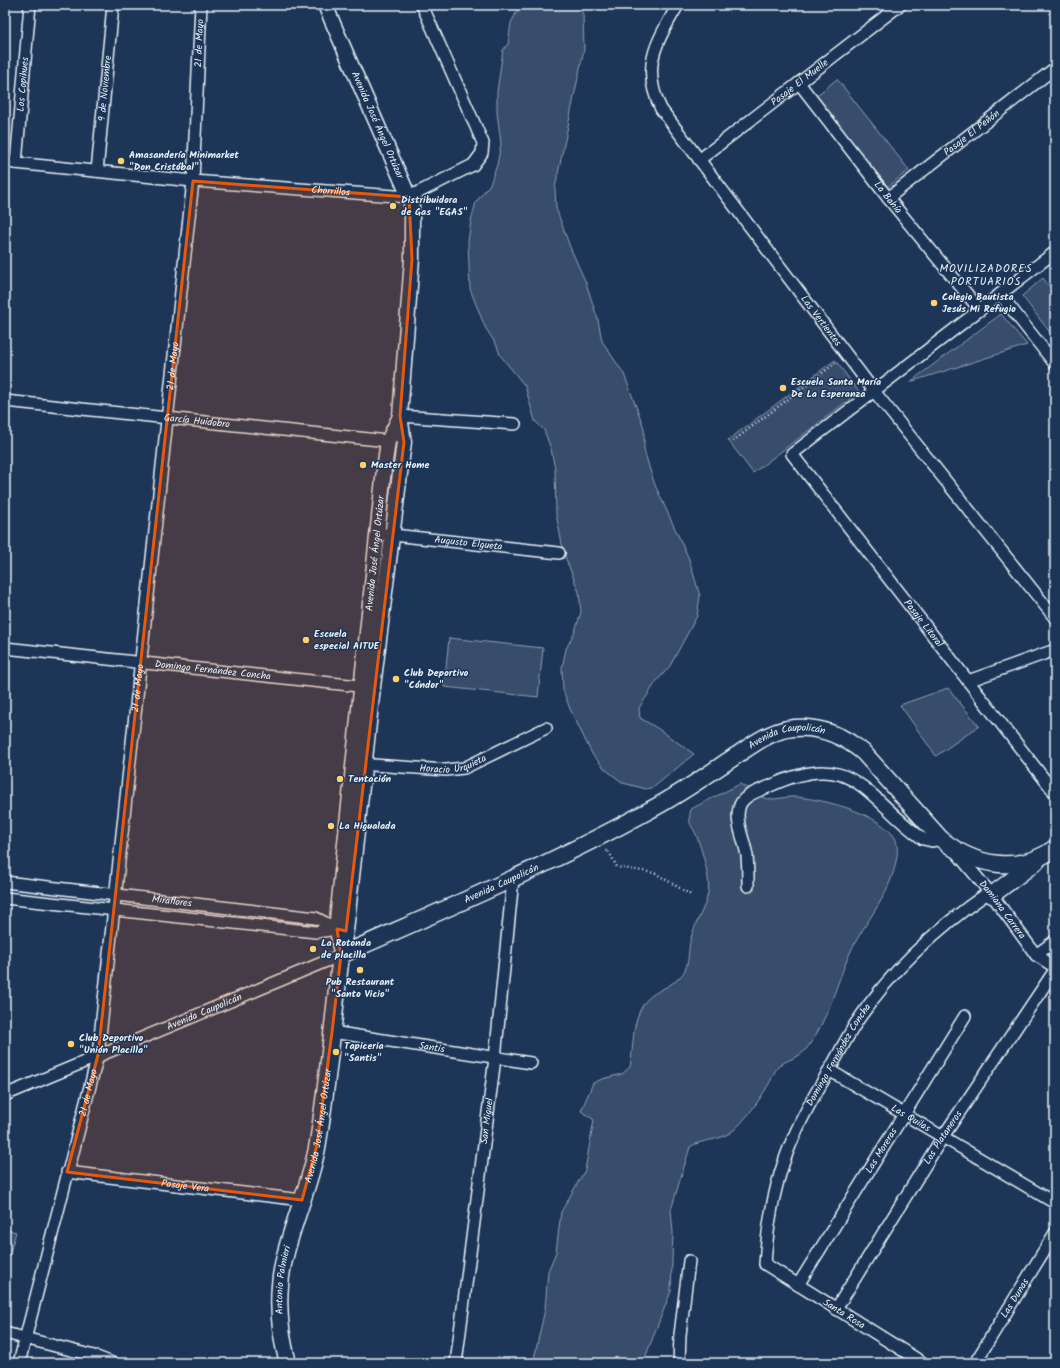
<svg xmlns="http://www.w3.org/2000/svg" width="1060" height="1368" font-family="Kalam,sans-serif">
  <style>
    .green { fill: #374d6c; stroke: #909fb2 }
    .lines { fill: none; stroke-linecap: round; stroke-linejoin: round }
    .minor-casing { stroke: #e8f1f8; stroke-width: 14 }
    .tertiary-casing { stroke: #e8f1f8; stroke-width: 17 }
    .secondary-casing { stroke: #e8f1f8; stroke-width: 19 }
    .path { stroke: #e8f1f8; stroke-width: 2.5; stroke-dasharray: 1 3; stroke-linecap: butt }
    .minor { stroke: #1d3557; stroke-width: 11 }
    .tertiary { stroke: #1d3557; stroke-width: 14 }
    .secondary { stroke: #1d3557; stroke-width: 16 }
    .marked { fill: #e8590c; fill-opacity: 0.2; stroke: #e8590c; stroke-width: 3; stroke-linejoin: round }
    .poi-dot { fill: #ffd166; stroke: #1d3557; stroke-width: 1.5 }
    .labels { text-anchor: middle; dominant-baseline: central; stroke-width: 3; stroke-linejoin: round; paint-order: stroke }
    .street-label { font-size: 10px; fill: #e8f1f8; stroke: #1d3557 }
    .poi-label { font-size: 10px; font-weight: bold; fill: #e8f1f8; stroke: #1d3557; text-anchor: start }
    .neighbourhood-label { font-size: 11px; letter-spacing: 1px; fill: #e8f1f8; stroke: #1d3557 }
  </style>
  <rect width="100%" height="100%" fill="#1d3557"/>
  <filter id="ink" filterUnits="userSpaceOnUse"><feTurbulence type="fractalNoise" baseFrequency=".025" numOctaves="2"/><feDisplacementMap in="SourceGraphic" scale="8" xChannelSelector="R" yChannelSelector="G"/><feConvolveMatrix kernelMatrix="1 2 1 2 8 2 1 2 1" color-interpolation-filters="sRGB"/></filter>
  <g filter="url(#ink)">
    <g class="green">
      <polygon points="520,5 577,5 583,14 584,49 555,188 556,208 570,247 586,283 598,320 602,341 624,374 637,409 644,428 644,449 649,467 655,485 689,559 700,596 697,616 670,666 656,682 639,708 640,718 657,728 694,754 654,787 646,789 623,783 605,769 592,754 570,709 563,690 562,668 566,649 575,631 581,612 579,592 564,554 556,514 555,469 551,449 544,430 535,421 525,386 500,355 497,346 485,327 470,289 468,241 471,221 476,202 490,184 497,165 501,144 497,112 497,92 503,50 508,44 511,23"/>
      <polygon points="837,79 909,170 888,187 816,96"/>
      <polygon points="1043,278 1055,294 1055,339 1022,296"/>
      <polygon points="1001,314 1027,345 910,382"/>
      <polygon points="835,360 859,392 753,473 728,440"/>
      <polygon points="449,638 543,648 538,697 444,687"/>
      <polygon points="948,688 979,726 936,756 900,705"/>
      <path d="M740,784C748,788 756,795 764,798C773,801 787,796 797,797C826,800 874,812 893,835C902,845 895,868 891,879C881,907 860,929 849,955C835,987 828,1021 807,1048C800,1058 787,1059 779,1066C773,1072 772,1080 767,1087C758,1102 747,1118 734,1130C720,1142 700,1139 690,1147L671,1210L673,1232L671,1291L643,1363H533L545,1309L548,1271L556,1252L561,1212L585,1170L594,1120L581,1111L593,1083L602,1079L622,1074L630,1067C634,1047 631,1024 643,1005C650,992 669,988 679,978C691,967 687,952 691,938C695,922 705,909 708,893C711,879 702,851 697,837C692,823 687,827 691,809Z"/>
      <polygon points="5,1229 16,1232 6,1266 5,1265"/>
    </g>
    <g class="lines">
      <defs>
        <g id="minor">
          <path id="s1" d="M678,5C657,41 640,67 661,109L874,391L1055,618"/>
          <path id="s2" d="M799,83L888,198L980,310"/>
          <path id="s3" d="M699,160L900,5"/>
          <path id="s4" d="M5,162L193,181L409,197L473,165L482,153L483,143L422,5"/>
          <path id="s5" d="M16,163L30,5"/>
          <path id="s6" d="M97,171L113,5"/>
          <path id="s7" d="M888,198L1055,68"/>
          <path id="s8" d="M1055,252L792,454L1055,793"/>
          <polyline points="1000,294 1055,364"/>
          <path id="s9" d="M5,401L388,441"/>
          <polyline points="400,416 515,424"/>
          <path id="s10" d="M384,534L559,553"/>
          <path id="s11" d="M5,648L368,687"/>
          <polyline points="968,681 1055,650"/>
          <path id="s12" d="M358,764L446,770L464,768L546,728"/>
          <path id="s13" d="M956,852L992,895L1036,955L1055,967"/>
          <path id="s14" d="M5,882L316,918L337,929"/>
          <path d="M748,886C748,876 748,866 747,856C745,841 735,823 739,808C742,795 759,791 770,786C853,747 864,796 923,839L932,841L941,839"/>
          <polyline points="5,898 316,932 337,929 344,930"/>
          <polyline points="1036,955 1055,941"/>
          <path id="s15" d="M332,1032L531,1063"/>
          <path id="s16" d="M829,1070L1055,1203"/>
          <path id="s17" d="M5,1095L341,955"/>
          <path id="s18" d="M67,1172L302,1200"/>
          <path id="s19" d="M798,1285L965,1016"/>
          <path id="s20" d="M836,1309L942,1138L1055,970"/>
          <polyline points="5,1333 94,1356 112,1363"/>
          <path id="s21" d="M19,1363L98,1055L193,181L201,5"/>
          <path id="s22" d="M456,1363L495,1058L513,879"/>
          <polyline points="679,1363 680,1335 689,1261"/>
          <path id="s23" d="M923,1363L765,1264C770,1186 788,1137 829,1071C838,1055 846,1039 856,1023C891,970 937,928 989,892"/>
          <path id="s24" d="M975,1363L1055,1233"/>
        </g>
        <g id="tertiary">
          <path id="s25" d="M325,5L409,197L412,207V259L400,416L404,442L373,687L346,931L341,955"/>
          <path id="s26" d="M340,948L337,929V920L384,469L388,441L400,416"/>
        </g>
        <g id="secondary">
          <polyline points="992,895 1037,861"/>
          <path id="s27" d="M288,1363C278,1327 276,1288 286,1252C295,1217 310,1184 317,1148C328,1084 333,1019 341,955C445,909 550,865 650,810C679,795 707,775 734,757C751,746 767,733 787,729C816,724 841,734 863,752L941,839C974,866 1019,875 1055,848"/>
        </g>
      </defs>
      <use href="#minor" class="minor-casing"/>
      <use href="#tertiary" class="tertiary-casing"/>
      <use href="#secondary" class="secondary-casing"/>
      <g class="path">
        <polyline points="733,441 838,361"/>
        <polyline points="606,851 608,850 617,867 655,873 691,895"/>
      </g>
      <use href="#minor" class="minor"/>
      <use href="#tertiary" class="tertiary"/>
      <use href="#secondary" class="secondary"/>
    </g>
  </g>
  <path class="marked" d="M193,181L409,197L412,259L400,416L404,442L346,931L337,929L341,955L332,1032L317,1145L302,1200L67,1172L98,1055Z"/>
  <g class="poi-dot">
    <circle cx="121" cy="161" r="4"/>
    <circle cx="393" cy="206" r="4"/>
    <circle cx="934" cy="303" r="4"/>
    <circle cx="783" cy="388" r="4"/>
    <circle cx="363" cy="465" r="4"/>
    <circle cx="306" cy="640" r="4"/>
    <circle cx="396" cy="679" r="4"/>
    <circle cx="340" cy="779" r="4"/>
    <circle cx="331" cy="826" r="4"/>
    <circle cx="313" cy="949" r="4"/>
    <circle cx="360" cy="970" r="4"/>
    <circle cx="71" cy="1044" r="4"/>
    <circle cx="336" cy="1052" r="4"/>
  </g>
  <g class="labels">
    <g class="street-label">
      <text stroke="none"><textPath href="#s21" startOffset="1335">21 de Mayo</textPath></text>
      <text stroke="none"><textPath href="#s3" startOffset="127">Pasaje El Muelle</textPath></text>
      <text stroke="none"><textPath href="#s5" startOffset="79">Los Copihues</textPath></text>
      <text stroke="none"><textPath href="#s6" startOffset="83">9 de Noviembre</textPath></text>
      <text stroke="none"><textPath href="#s25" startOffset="131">Avenida José Ángel Ortúzar</textPath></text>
      <text stroke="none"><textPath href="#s7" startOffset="106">Pasaje El Peñón</textPath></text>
      <text stroke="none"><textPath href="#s4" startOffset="327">Chorrillos</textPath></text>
      <text stroke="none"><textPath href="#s2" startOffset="145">La Bahía</textPath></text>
      <text stroke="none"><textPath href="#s1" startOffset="377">Las Vertientes</textPath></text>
      <text stroke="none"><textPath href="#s21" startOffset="1011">21 de Mayo</textPath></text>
      <text stroke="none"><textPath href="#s9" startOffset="193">García Huidobro</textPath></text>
      <text stroke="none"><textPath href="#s10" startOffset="85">Augusto Elgueta</textPath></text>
      <text stroke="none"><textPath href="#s26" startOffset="397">Avenida José Ángel Ortúzar</textPath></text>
      <text stroke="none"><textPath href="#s8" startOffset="546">Pasaje Litoral</textPath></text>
      <text stroke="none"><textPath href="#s11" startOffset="209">Domingo Fernández Concha</textPath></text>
      <text stroke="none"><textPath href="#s21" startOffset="687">21 de Mayo</textPath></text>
      <text stroke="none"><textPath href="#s27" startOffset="915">Avenida Caupolicán</textPath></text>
      <text stroke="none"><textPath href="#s12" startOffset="96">Horacio Urquieta</textPath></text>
      <text stroke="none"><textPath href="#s27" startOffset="591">Avenida Caupolicán</textPath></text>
      <text stroke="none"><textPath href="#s14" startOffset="168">Miraflores</textPath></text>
      <text stroke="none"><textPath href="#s13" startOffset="74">Damiana Carrera</textPath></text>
      <text stroke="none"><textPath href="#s17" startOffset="216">Avenida Caupolicán</textPath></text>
      <text stroke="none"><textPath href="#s15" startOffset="101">Santis</textPath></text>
      <text stroke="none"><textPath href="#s23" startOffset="411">Domingo Fernández Concha</textPath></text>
      <text stroke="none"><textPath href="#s21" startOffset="279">21 de Mayo</textPath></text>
      <text stroke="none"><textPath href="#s16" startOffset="95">Las Quilas</textPath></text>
      <text stroke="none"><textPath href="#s22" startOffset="244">San Miguel</textPath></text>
      <text stroke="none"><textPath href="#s27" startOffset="243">Avenida José Ángel Ortúzar</textPath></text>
      <text stroke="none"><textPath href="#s20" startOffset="202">Los Plataneros</textPath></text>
      <text stroke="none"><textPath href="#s19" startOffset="158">Las Moreras</textPath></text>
      <text stroke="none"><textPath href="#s18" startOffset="119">Pasaje Vera</textPath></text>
      <text stroke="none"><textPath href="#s27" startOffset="84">Antonio Palmieri</textPath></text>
      <text stroke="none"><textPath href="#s24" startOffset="76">Las Dunas</textPath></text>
      <text transform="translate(844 1314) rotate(32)">Santa Rosa</text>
    </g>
    <g class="poi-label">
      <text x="129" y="155">Amasandería Minimarket<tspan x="129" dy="12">"Don Cristóbal"</tspan></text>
      <text x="401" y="200">Distribuidora<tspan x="401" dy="12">de Gas "EGAS"</tspan></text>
      <text x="942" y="297">Colegio Bautista<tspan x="942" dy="12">Jesús Mi Refugio</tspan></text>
      <text x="791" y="382">Escuela Santa María<tspan x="791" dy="12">De La Esperanza</tspan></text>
      <text x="371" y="465">Master Home</text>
      <text x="314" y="634">Escuela<tspan x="314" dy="12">especial AITUE</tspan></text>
      <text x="404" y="673">Club Deportivo<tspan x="404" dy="12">"Cóndor"</tspan></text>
      <text x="348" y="779">Tentación</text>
      <text x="339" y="826">La Higualada</text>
      <text x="321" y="943">La Rotonda<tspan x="321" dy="12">de placilla</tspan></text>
      <text x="360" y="982" text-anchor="middle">Pub Restaurant<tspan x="360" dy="12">"Santo Vicio"</tspan></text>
      <text x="79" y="1038">Club Deportivo<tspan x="79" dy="12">"Unión Placilla"</tspan></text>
      <text x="344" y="1046">Tapiceria<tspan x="344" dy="12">"Santis"</tspan></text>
    </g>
    <g class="neighbourhood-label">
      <text x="986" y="269">MOVILIZADORES<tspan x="986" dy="13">PORTUARIOS</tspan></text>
    </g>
  </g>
  <rect width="1060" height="1368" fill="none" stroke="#1d3557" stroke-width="20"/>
  <rect x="10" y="10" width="1040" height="1348" fill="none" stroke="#e8f1f8" stroke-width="1.5" filter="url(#ink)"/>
</svg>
